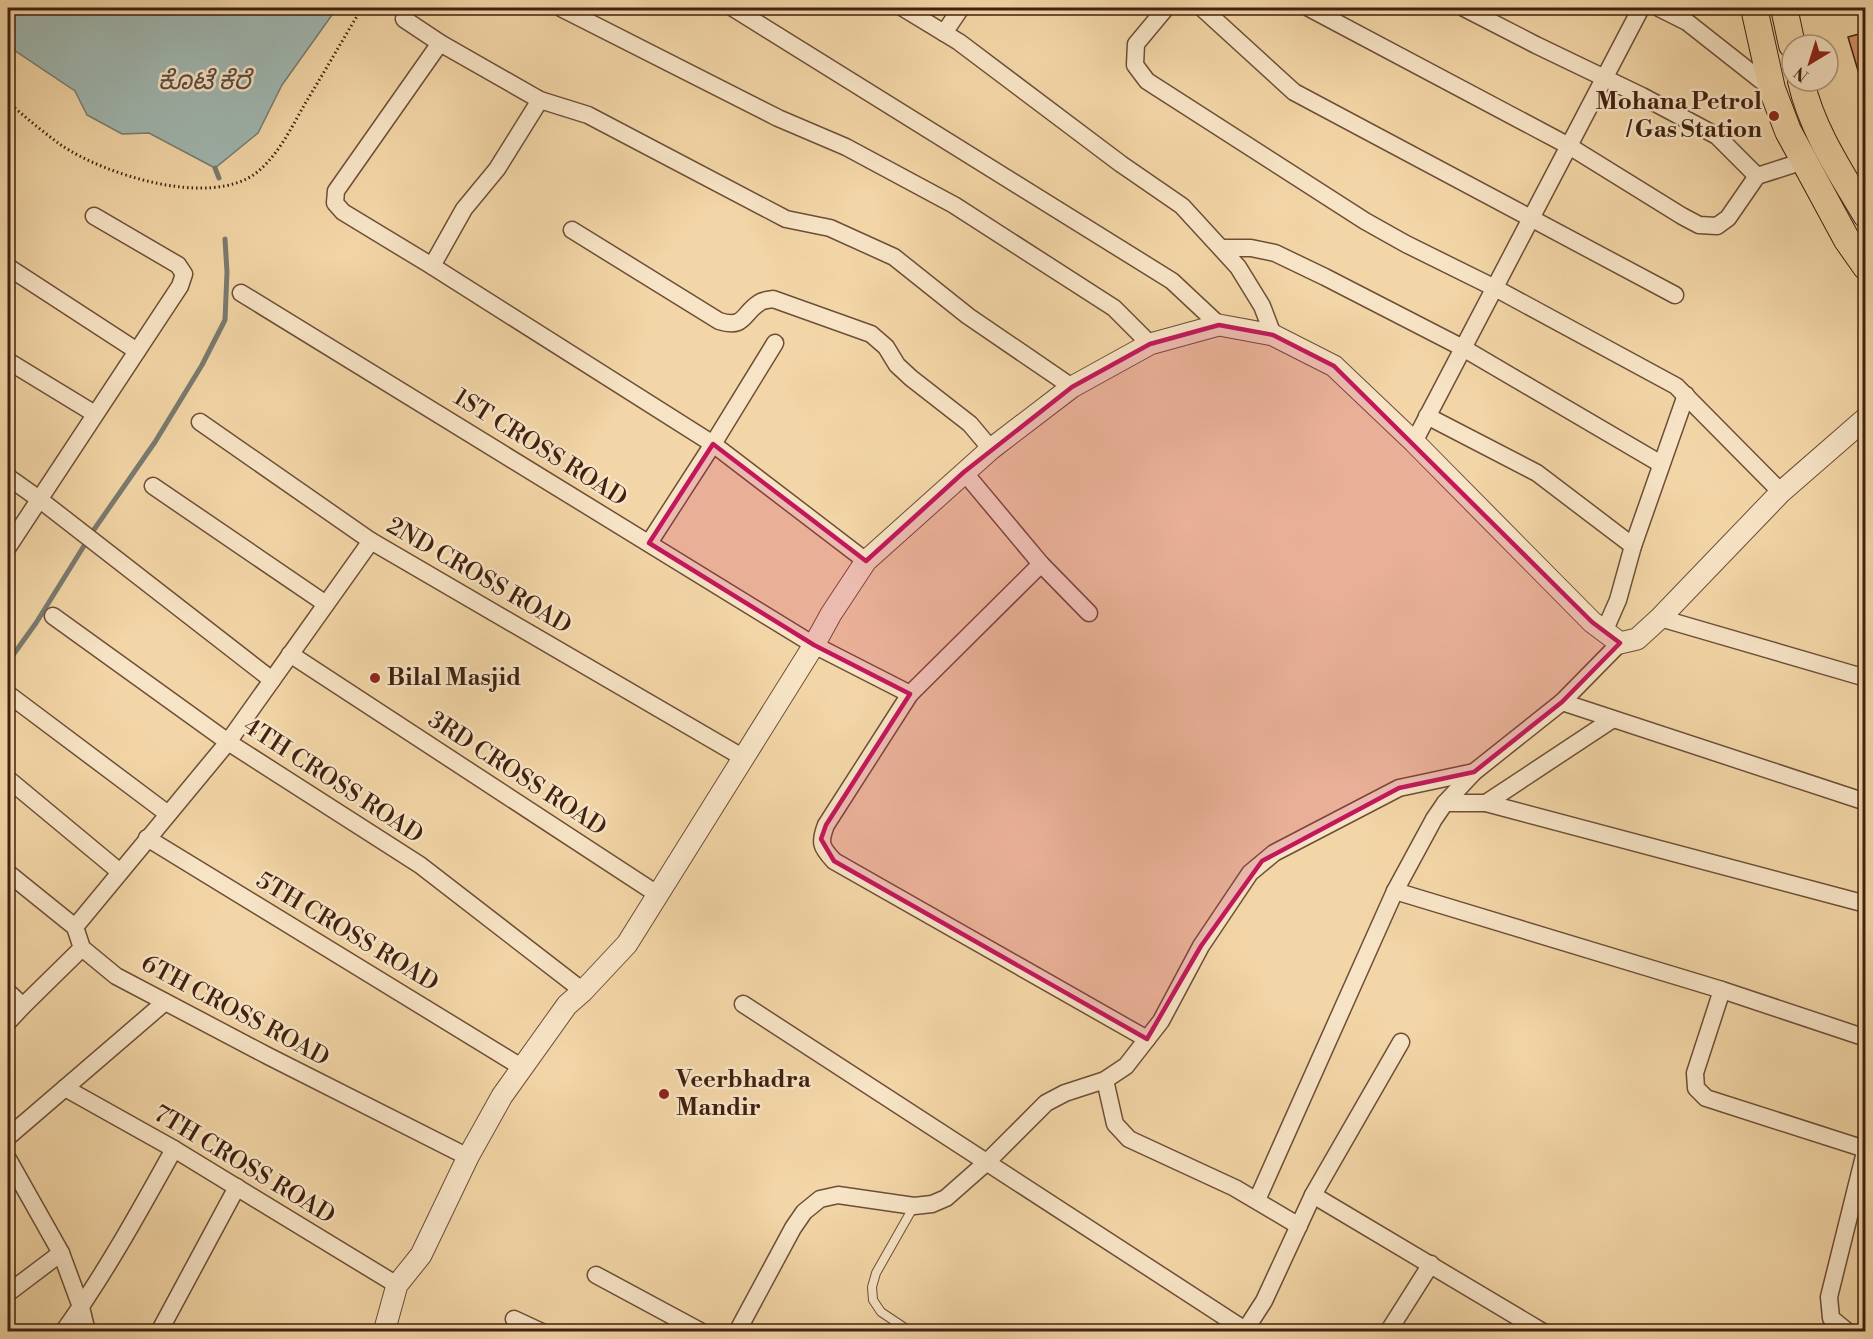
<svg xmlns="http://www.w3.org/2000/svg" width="1873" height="1339" font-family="'Libre Bodoni','Noto Sans Kannada',serif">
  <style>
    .water { fill: #9fb7b1; stroke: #797b71; stroke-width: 1.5 }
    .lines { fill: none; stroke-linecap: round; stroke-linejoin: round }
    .stream { stroke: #797b71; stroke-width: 5 }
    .building { fill: #d59567; stroke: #402010; stroke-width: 1.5 }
    .service-casing { stroke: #6d4e36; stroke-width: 10 }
    .minor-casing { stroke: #6d4e36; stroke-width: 19 }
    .tertiary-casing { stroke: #6d4e36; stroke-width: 23 }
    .primary-casing { stroke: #402010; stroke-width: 28 }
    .path { stroke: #402010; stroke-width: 3; stroke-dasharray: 1.5 3; stroke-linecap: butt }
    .service { stroke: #f7e4c6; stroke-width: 8 }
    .minor { stroke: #f7e4c6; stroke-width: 16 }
    .tertiary { stroke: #f7e4c6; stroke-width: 21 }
    .primary { stroke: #f3d6a7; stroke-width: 26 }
    .marked { fill: #c2185b; fill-opacity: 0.2; stroke: #c2185b; stroke-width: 4.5; stroke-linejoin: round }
    .poi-dot { fill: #8f2418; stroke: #f7e4c6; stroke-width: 2 }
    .labels { text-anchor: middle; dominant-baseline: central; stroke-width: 5; stroke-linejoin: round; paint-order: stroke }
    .poi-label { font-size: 24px; font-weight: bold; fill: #402010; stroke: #f7e4c6; text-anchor: start }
    .street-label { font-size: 24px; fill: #402010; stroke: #f7e4c6 }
    .water-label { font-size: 26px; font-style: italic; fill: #5c4d40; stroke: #f7e4c6 }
  </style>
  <rect width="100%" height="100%" fill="#f3d6a7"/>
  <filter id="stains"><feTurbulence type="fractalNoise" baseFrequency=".00333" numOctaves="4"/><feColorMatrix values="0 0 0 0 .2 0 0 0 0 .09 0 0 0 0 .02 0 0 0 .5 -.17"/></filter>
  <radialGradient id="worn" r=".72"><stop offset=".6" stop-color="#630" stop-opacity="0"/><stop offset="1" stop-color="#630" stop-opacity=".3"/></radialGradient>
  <polygon class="water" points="8,8 337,8 282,85 258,133 215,168 149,133 122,134 87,115 75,91 8,46"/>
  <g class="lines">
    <g class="stream">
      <polyline points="215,168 219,178"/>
      <polyline points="93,531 155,442 202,365 225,320 227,272 225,239"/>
      <polyline points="8,662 36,623 87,541"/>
    </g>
  </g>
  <polygon class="building" points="1866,32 1866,83 1862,84 1848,37"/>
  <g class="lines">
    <defs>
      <polyline id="service" points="911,1332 881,1312 873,1300 872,1287 876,1273 914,1206"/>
      <g id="minor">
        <polyline points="561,8 778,118 846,147 954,205 1114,308 1150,344"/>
        <polyline points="733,8 1172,281 1219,325"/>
        <polyline points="903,8 959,42 1121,164 1182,206 1238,267 1262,306 1273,335"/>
        <polyline points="1166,8 1136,44 1135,65 1147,81 1365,221 1406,244 1495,288 1676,386 1781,492"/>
        <polyline points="1202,8 1294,92 1675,295"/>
        <polyline points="1309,8 1569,146 1682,216 1699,225 1717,226 1728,218 1757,176 1804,161"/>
        <polyline points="1464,8 1536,45 1642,96 1717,136 1757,176"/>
        <polyline points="1659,8 1687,22 1772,89"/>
        <polyline points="404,19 440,43 540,100 588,115 786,219 830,228 894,257 968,316 1072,387"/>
        <polyline points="944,33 961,8"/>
        <polyline points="540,100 497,169 464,209 432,266 713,444 775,343"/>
        <path d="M572,230L719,321C745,329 742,314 759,303C763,300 769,300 773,299L871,334L886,347L897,365L911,378L970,424L991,449"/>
        <polyline points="1222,248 1251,248 1275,253 1325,277 1463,348 1661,464"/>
        <polyline points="432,266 343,212 335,203 336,191 440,43"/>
        <polyline points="8,267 137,351"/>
        <polyline points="241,293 814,645 910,694"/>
        <polyline points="8,361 95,414"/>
        <polyline points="1427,416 1537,473 1633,546"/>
        <polyline points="200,422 371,541 742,757"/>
        <polyline points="1414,442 1641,8"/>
        <polyline points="964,472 1041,564 1089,613"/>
        <polyline points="8,477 39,499 272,680"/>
        <polyline points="153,486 326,604"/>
        <polyline points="649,543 713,444 866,561"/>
        <polyline points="8,547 180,286 184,274 178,265 94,216"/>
        <path d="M1041,564L910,694L826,825C819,843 821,847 834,861L1147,1039"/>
        <polyline points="53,616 228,742 420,865 583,991"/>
        <polyline points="1660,618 1866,678"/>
        <polyline points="1604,632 1618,600 1633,546 1686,395"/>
        <polyline points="290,654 657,894"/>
        <polyline points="8,694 168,814"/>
        <polyline points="1562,702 1866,802"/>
        <polyline points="8,779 120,872"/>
        <polyline points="1445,803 1486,803 1866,904"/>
        <polyline points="1486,803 1613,719"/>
        <polyline points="147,838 523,1068"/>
        <polyline points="8,873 75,927 82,948 116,976 268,1056 468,1157"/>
        <polyline points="1395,891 1722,990 1866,1038"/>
        <polyline points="75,927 228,742 371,541"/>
        <polyline points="1722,990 1695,1073 1696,1088 1706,1098 1865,1149"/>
        <polyline points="8,992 23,1006 8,1022"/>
        <polyline points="743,1004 1248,1332"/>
        <polyline points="23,1006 82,948"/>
        <polyline points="1105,1080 1115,1124 1129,1139 1235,1188 1299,1226"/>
        <polyline points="65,1088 174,1149 397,1285"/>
        <polyline points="8,1137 165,1002"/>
        <polyline points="8,1159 61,1253 81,1307 87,1332"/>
        <polyline points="1313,1195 1543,1332"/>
        <polyline points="1257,1200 1395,891 1434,819 1445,803 1474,772 1562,702 1620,643"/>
        <polyline points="596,1275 702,1332"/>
        <polyline points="8,1293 61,1253"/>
        <polyline points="514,1319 542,1332"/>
        <path d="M63,1332C105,1274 139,1212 174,1149"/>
        <polyline points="159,1332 237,1187"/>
        <polyline points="737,1332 793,1228 804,1212 820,1199 838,1195 914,1206 932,1204 946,1198 988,1161 1046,1103 1065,1093 1105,1080 1126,1066 1161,1021 1201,946 1250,873 1274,853 1399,788 1474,772"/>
        <polyline points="1244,1332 1264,1301 1313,1195 1401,1042"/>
        <polyline points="1388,1332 1431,1264"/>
        <polyline points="1848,1332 1831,1318 1829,1297 1866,1148"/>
      </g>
      <polyline id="tertiary" points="384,1332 397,1285 421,1255 468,1157 502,1096 567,1005 583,991 627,944 814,645 831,614 866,561 991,449 1072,387 1150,344 1219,325 1273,335 1334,366 1414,442 1592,622 1620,643 1637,639 1660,618 1781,492 1866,418"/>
      <g id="primary">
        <polyline points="1754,8 1772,89 1788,131 1847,240 1866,267"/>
        <polyline points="1784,8 1792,45"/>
        <path d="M1801,81C1812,130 1840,171 1866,215"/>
      </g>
    </defs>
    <use href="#service" class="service-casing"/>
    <use href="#minor" class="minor-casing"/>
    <use href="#tertiary" class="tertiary-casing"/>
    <use href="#primary" class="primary-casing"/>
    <path class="path" d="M8,102C25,117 43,132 61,145C105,175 210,208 256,173C279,155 292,126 306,102C325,71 343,39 362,8"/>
    <use href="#service" class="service"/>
    <use href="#minor" class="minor"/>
    <use href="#tertiary" class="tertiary"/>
    <use href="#primary" class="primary"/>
  </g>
  <path class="marked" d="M1219,325L1273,335L1334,366L1592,622L1620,643L1562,702L1474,772L1399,788L1262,861L1201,946L1147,1039L834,861L821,839L826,825L910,694L814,645L649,543L713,444L866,561L964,472L1072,387L1150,344Z"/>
  <g class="poi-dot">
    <circle cx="1774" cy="116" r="6"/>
    <circle cx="375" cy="678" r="6"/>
    <circle cx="664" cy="1094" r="6"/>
  </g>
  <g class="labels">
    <g class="poi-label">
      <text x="1762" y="102" text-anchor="end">Mohana Petrol<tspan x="1762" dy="28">/ Gas Station</tspan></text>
      <text x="387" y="678">Bilal Masjid</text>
      <text x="676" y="1080">Veerbhadra<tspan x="676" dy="28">Mandir</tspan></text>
    </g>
    <g class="street-label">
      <text transform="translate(540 448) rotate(32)">1ST CROSS ROAD</text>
      <text transform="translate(479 576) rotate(30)">2ND CROSS ROAD</text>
      <text transform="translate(517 774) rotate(33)">3RD CROSS ROAD</text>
      <text transform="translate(333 781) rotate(33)">4TH CROSS ROAD</text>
      <text transform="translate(347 932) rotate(31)">5TH CROSS ROAD</text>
      <text transform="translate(235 1011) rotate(28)">6TH CROSS ROAD</text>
      <text transform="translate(244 1165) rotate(31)">7TH CROSS ROAD</text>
    </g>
    <g class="water-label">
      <text x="204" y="81">ಕೊಟೆ ಕೆರೆ</text>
    </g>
  </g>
  <rect width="1873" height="1339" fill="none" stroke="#f3d6a7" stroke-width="30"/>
  <rect x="9" y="9" width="1855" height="1321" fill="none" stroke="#402010" stroke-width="3"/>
  <rect x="15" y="15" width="1843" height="1309" fill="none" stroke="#402010" stroke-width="1.5"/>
  <g transform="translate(1810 63) rotate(218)"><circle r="28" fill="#f7e4c6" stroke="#ae967d" stroke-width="1.5"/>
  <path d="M0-4.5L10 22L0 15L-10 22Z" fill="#8f2418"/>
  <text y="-9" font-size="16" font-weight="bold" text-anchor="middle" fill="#402010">N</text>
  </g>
  <rect width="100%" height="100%" filter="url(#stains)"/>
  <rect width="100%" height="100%" fill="url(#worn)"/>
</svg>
